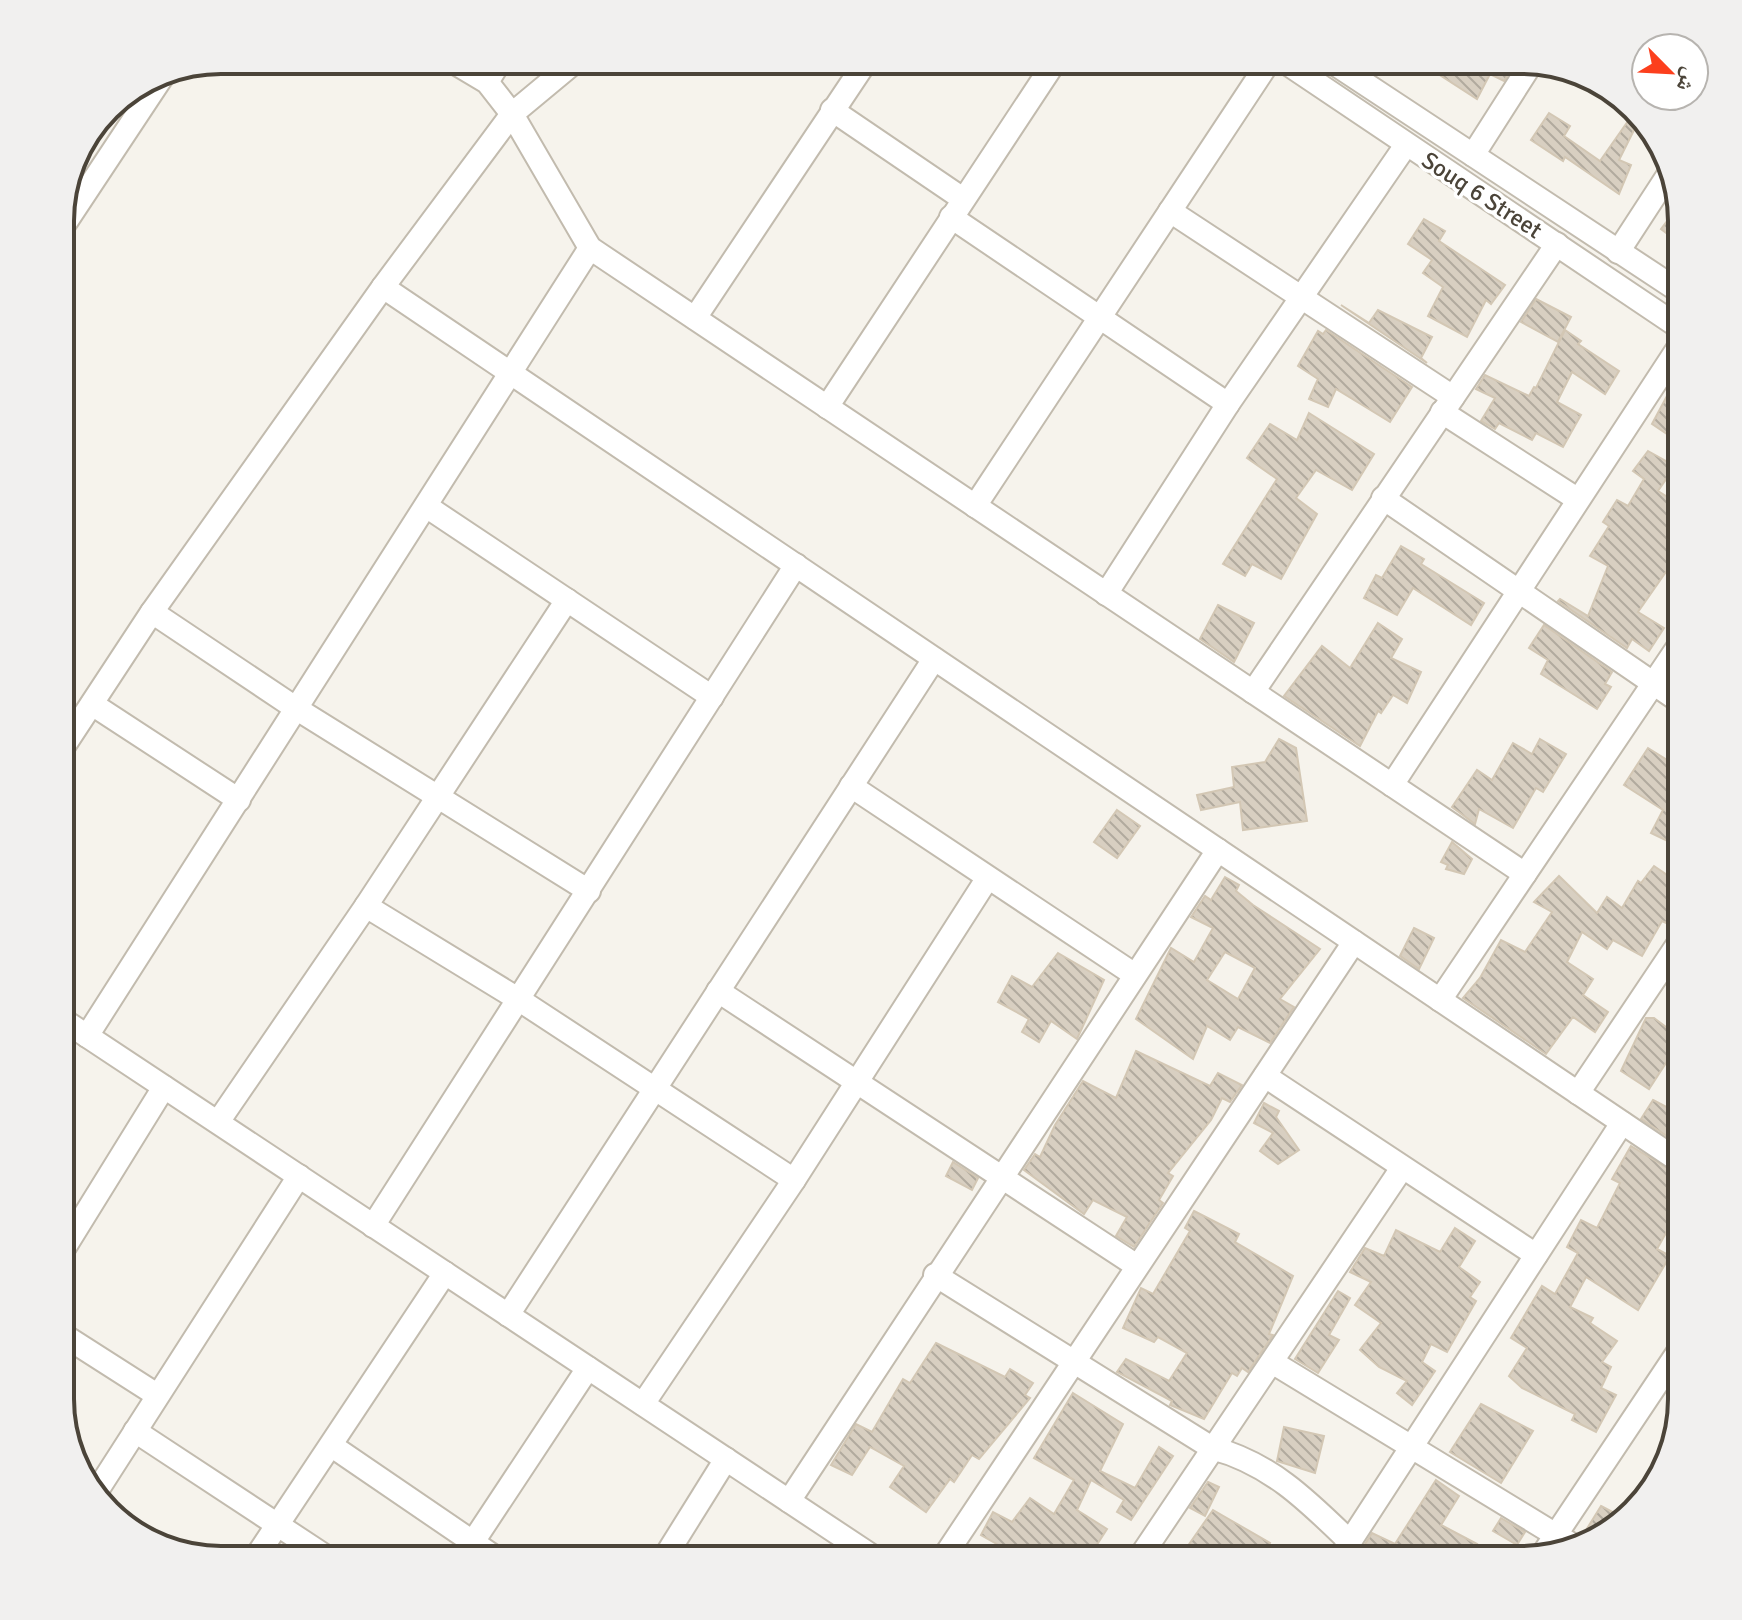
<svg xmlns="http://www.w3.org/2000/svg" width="1742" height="1620" font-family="Signika,'Noto Naskh Arabic',sans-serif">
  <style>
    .building { fill: url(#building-back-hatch); stroke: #d3c7b4; stroke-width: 2; fill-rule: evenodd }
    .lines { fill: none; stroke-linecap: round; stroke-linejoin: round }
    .minor-casing { stroke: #c2bbae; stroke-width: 26 }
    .minor { stroke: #fff; stroke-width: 22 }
    .labels { text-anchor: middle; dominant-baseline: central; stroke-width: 7; stroke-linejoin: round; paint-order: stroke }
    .street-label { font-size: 24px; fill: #4b4439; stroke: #fff }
    .rim { fill: none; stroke: #4b4439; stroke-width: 4 }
  </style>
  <defs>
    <pattern id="building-back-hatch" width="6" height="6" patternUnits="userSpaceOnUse" patternTransform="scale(2)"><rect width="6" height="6" fill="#d8cfc1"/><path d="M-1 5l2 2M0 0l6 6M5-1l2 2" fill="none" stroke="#b1aa9e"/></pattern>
  </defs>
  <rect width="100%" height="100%" fill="#f6f3ec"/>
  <g class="building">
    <polygon points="1442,60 1503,60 1514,65 1504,81 1490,74 1477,99 1435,72"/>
    <polygon points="1549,113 1570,126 1564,136 1600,161 1628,121 1636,126 1619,160 1631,165 1619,194 1565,157 1563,161 1531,140"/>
    <polygon points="1680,204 1682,211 1682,245 1661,229"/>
    <polygon points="1424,219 1445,231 1439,241 1505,285 1491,304 1486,300 1467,337 1428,316 1443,287 1423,273 1432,260 1408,244"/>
    <polygon points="1536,299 1571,317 1558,342 1521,322"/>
    <polygon points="1341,305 1369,323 1378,310 1432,337 1421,358 1427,363"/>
    <polygon points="1326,330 1412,387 1390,422 1336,389 1328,407 1309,399 1318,379 1298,366 1318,331 1323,334"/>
    <polygon points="1565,330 1581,341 1578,344 1619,371 1605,394 1572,372 1557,402 1581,415 1563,447 1536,433 1532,440 1499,423 1495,429 1481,421 1495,398 1476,389 1485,375 1529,396 1534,387 1536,388"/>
    <polygon points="1682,368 1682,413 1670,436 1652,424"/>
    <polygon points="1309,413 1374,454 1352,490 1316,470 1296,498 1317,514 1281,579 1252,564 1245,576 1223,564 1277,479 1247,458 1270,424 1297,440"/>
    <polygon points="1648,451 1675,466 1658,491 1682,506 1682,577 1668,569 1638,612 1664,628 1649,651 1632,639 1627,648 1558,601 1560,599 1588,616 1608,566 1590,556 1609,526 1603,522 1617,500 1628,506 1644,479 1633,471"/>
    <polygon points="1401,546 1424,559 1421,564 1484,603 1471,625 1413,588 1397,615 1364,598 1376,575 1382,578"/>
    <polygon points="1218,605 1254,623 1234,662 1200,639"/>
    <polygon points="1378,623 1402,639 1391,658 1421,672 1407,703 1393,695 1381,713 1378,711 1360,746 1284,696 1322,646 1350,668"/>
    <polygon points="1544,625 1612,672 1605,684 1611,687 1597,709 1541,674 1548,660 1529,648"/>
    <polygon points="1279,739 1296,748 1307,821 1243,830 1240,802 1201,810 1197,795 1234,787 1232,767 1265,762"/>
    <polygon points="1540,739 1566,754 1543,792 1536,788 1513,828 1479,809 1475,824 1452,807 1477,770 1492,780 1513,743 1532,754"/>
    <polygon points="1648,748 1680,768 1671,787 1682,793 1682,848 1651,833 1663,810 1624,785"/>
    <polygon points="1117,810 1140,826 1117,858 1094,842"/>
    <polygon points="1452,842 1472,859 1464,874 1446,869 1448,865 1441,862"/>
    <polygon points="1654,866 1682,885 1682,891 1666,923 1662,921 1642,956 1613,940 1607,949 1582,932 1567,962 1593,979 1583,995 1608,1012 1595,1032 1573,1017 1546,1054 1463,998 1480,978 1501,940 1525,952 1552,912 1534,902 1559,876 1597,913 1607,897 1622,908 1638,881 1641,883"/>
    <path d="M1225,877L1239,885L1236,891L1253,905L1320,949L1280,999L1294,1007L1270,1043L1238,1027L1230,1040L1207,1026L1193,1059L1136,1019L1171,948L1194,962L1213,928L1191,917L1205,896L1211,900ZM1225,952L1255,968L1238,999L1207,980Z"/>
    <polygon points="1414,928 1434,938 1419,969 1400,956"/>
    <polygon points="1058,953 1104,980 1077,1039 1051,1021 1039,1042 1022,1032 1029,1019 998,1002 1012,976 1032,987"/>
    <polygon points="1646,1018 1654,1018 1682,1039 1682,1075 1666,1063 1649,1089 1621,1071"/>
    <polygon points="1136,1051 1210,1086 1218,1073 1242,1085 1230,1102 1222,1098 1211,1120 1168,1173 1173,1176 1159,1200 1163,1203 1134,1247 1116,1236 1127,1217 1093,1200 1084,1214 1024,1170 1035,1154 1040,1157 1055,1125 1083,1081 1116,1098"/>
    <polygon points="1653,1100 1682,1115 1682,1146 1641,1119"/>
    <polygon points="1264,1103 1279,1111 1276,1117 1299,1150 1278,1164 1260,1151 1273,1133 1254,1123"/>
    <polygon points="1631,1146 1682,1177 1682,1218 1676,1215 1657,1249 1670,1256 1638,1310 1586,1277 1570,1307 1593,1318 1590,1323 1617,1341 1602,1362 1611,1367 1601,1388 1616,1395 1596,1432 1572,1420 1575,1414 1522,1388 1509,1376 1527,1348 1511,1338 1542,1286 1555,1294 1578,1253 1567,1247 1581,1220 1597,1228 1620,1183 1612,1179"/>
    <polygon points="953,1162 978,1178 972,1190 946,1176"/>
    <polygon points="1194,1211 1239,1234 1235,1242 1293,1276 1269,1334 1273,1335 1248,1372 1242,1368 1237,1376 1232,1373 1204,1419 1170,1405 1172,1401 1117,1372 1126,1359 1169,1381 1187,1353 1158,1337 1154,1342 1123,1328 1141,1288 1153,1294 1190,1231 1185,1228"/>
    <polygon points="1455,1228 1475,1241 1459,1267 1480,1282 1470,1297 1476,1301 1447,1352 1431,1344 1422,1362 1435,1371 1412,1405 1397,1393 1407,1381 1379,1367 1360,1350 1381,1323 1355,1305 1371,1282 1350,1272 1365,1248 1384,1256 1396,1230 1440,1252"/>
    <polygon points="1338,1291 1350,1298 1329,1335 1339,1340 1318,1373 1295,1359"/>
    <polygon points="936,1343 1005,1377 1010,1369 1033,1383 1025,1395 1030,1398 979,1459 972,1455 954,1482 950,1479 926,1512 890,1487 904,1466 870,1447 852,1475 831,1465 856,1424 872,1432 903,1379 910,1383"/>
    <polygon points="1073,1393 1123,1424 1100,1471 1135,1488 1159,1447 1173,1456 1131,1520 1117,1512 1124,1500 1091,1480 1077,1510 1107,1529 1087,1560 994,1560 1002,1547 981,1535 993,1512 1012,1522 1030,1498 1054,1514 1074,1480 1034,1458"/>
    <polygon points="1481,1404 1533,1431 1501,1483 1450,1452"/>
    <polygon points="1284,1427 1324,1436 1315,1473 1277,1461"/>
    <polygon points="1436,1480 1459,1496 1441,1525 1477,1544 1468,1560 1355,1560 1372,1533 1395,1544"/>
    <polygon points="1208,1482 1219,1487 1205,1516 1190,1508"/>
    <polygon points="1601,1506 1626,1519 1591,1542 1583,1535"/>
    <polygon points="1213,1510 1270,1543 1268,1547 1292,1560 1178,1560"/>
    <polygon points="1501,1518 1525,1532 1517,1545 1493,1531"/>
  </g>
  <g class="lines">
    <defs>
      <g id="minor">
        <polyline points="450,60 487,82 512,114 590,248 1525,874"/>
        <polyline points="1282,60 1682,329"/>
        <polyline points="1329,60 1682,293"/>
        <polyline points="487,82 501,60"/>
        <polyline points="832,110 963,199"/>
        <polyline points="1473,155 1533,61"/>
        <polyline points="1170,211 1453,397"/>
        <polyline points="951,217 1228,404"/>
        <polyline points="60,231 166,71"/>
        <polyline points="1618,252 1672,169"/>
        <polyline points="383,287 1682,1163"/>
        <polyline points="695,318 867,60"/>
        <polyline points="827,407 1056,60"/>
        <polyline points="1442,412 1577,499"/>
        <polyline points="1383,498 1682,703"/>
        <polyline points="426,506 712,697"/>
        <polyline points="975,506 1270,60"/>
        <polyline points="1106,594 1228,404 1406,145"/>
        <polyline points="152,612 297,709 589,891"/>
        <polyline points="1253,692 1557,244"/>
        <polyline points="92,704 239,800"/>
        <polyline points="60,752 152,612 383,287 512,114 577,60"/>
        <polyline points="1392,785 1682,342"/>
        <polyline points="851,786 1135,975"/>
        <polyline points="366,906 518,999 794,1180"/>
        <polyline points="718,991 1137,1266"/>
        <polyline points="1440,1000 1682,641"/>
        <polyline points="60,1018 878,1560"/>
        <polyline points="87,1036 590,248"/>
        <polyline points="1265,1076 1536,1255"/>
        <polyline points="1578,1093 1682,938"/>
        <polyline points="218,1122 366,906 567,600"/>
        <polyline points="373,1226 796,565"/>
        <polyline points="60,1255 164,1087"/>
        <path d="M935,1275L1212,1448C1270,1463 1308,1501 1350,1542"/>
        <polyline points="508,1315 934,659"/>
        <polyline points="60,1333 157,1395"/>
        <polyline points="1272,1362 1579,1549"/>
        <polyline points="643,1404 794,1180 987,879"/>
        <polyline points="135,1431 331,1560"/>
        <polyline points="332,1446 499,1560"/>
        <polyline points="95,1494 299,1176"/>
        <polyline points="789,1501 1218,850"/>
        <polyline points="1541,1557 1682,1346"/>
        <polyline points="254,1560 445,1273"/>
        <polyline points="461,1560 588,1368"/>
        <polyline points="663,1560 726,1459"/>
        <polyline points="942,1560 1354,942"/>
        <polyline points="1138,1560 1402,1168"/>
        <polyline points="1338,1560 1622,1123"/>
      </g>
    </defs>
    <use href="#minor" class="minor-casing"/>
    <use href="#minor" class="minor"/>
  </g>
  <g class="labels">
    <g class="street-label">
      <text transform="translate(1482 195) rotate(33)">Souq 6 Street</text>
    </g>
  </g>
  <path d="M0 0H1742V1620H0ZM221 74H1521A147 147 0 0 1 1668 221V1399A147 147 0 0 1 1521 1546H221A147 147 0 0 1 74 1399V221A147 147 0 0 1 221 74Z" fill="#f1f0ef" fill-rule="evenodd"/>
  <path class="rim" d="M221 74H1521A147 147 0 0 1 1668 221V1399A147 147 0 0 1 1521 1546H221A147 147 0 0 1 74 1399V221A147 147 0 0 1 221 74Z"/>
  <g transform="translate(1670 72) rotate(114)"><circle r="38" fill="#ffffff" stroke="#b7b4b0" stroke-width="2"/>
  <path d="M0-6L14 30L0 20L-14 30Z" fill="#fc3f1d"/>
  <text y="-12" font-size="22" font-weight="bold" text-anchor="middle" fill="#4b4439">ش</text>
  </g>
</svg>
